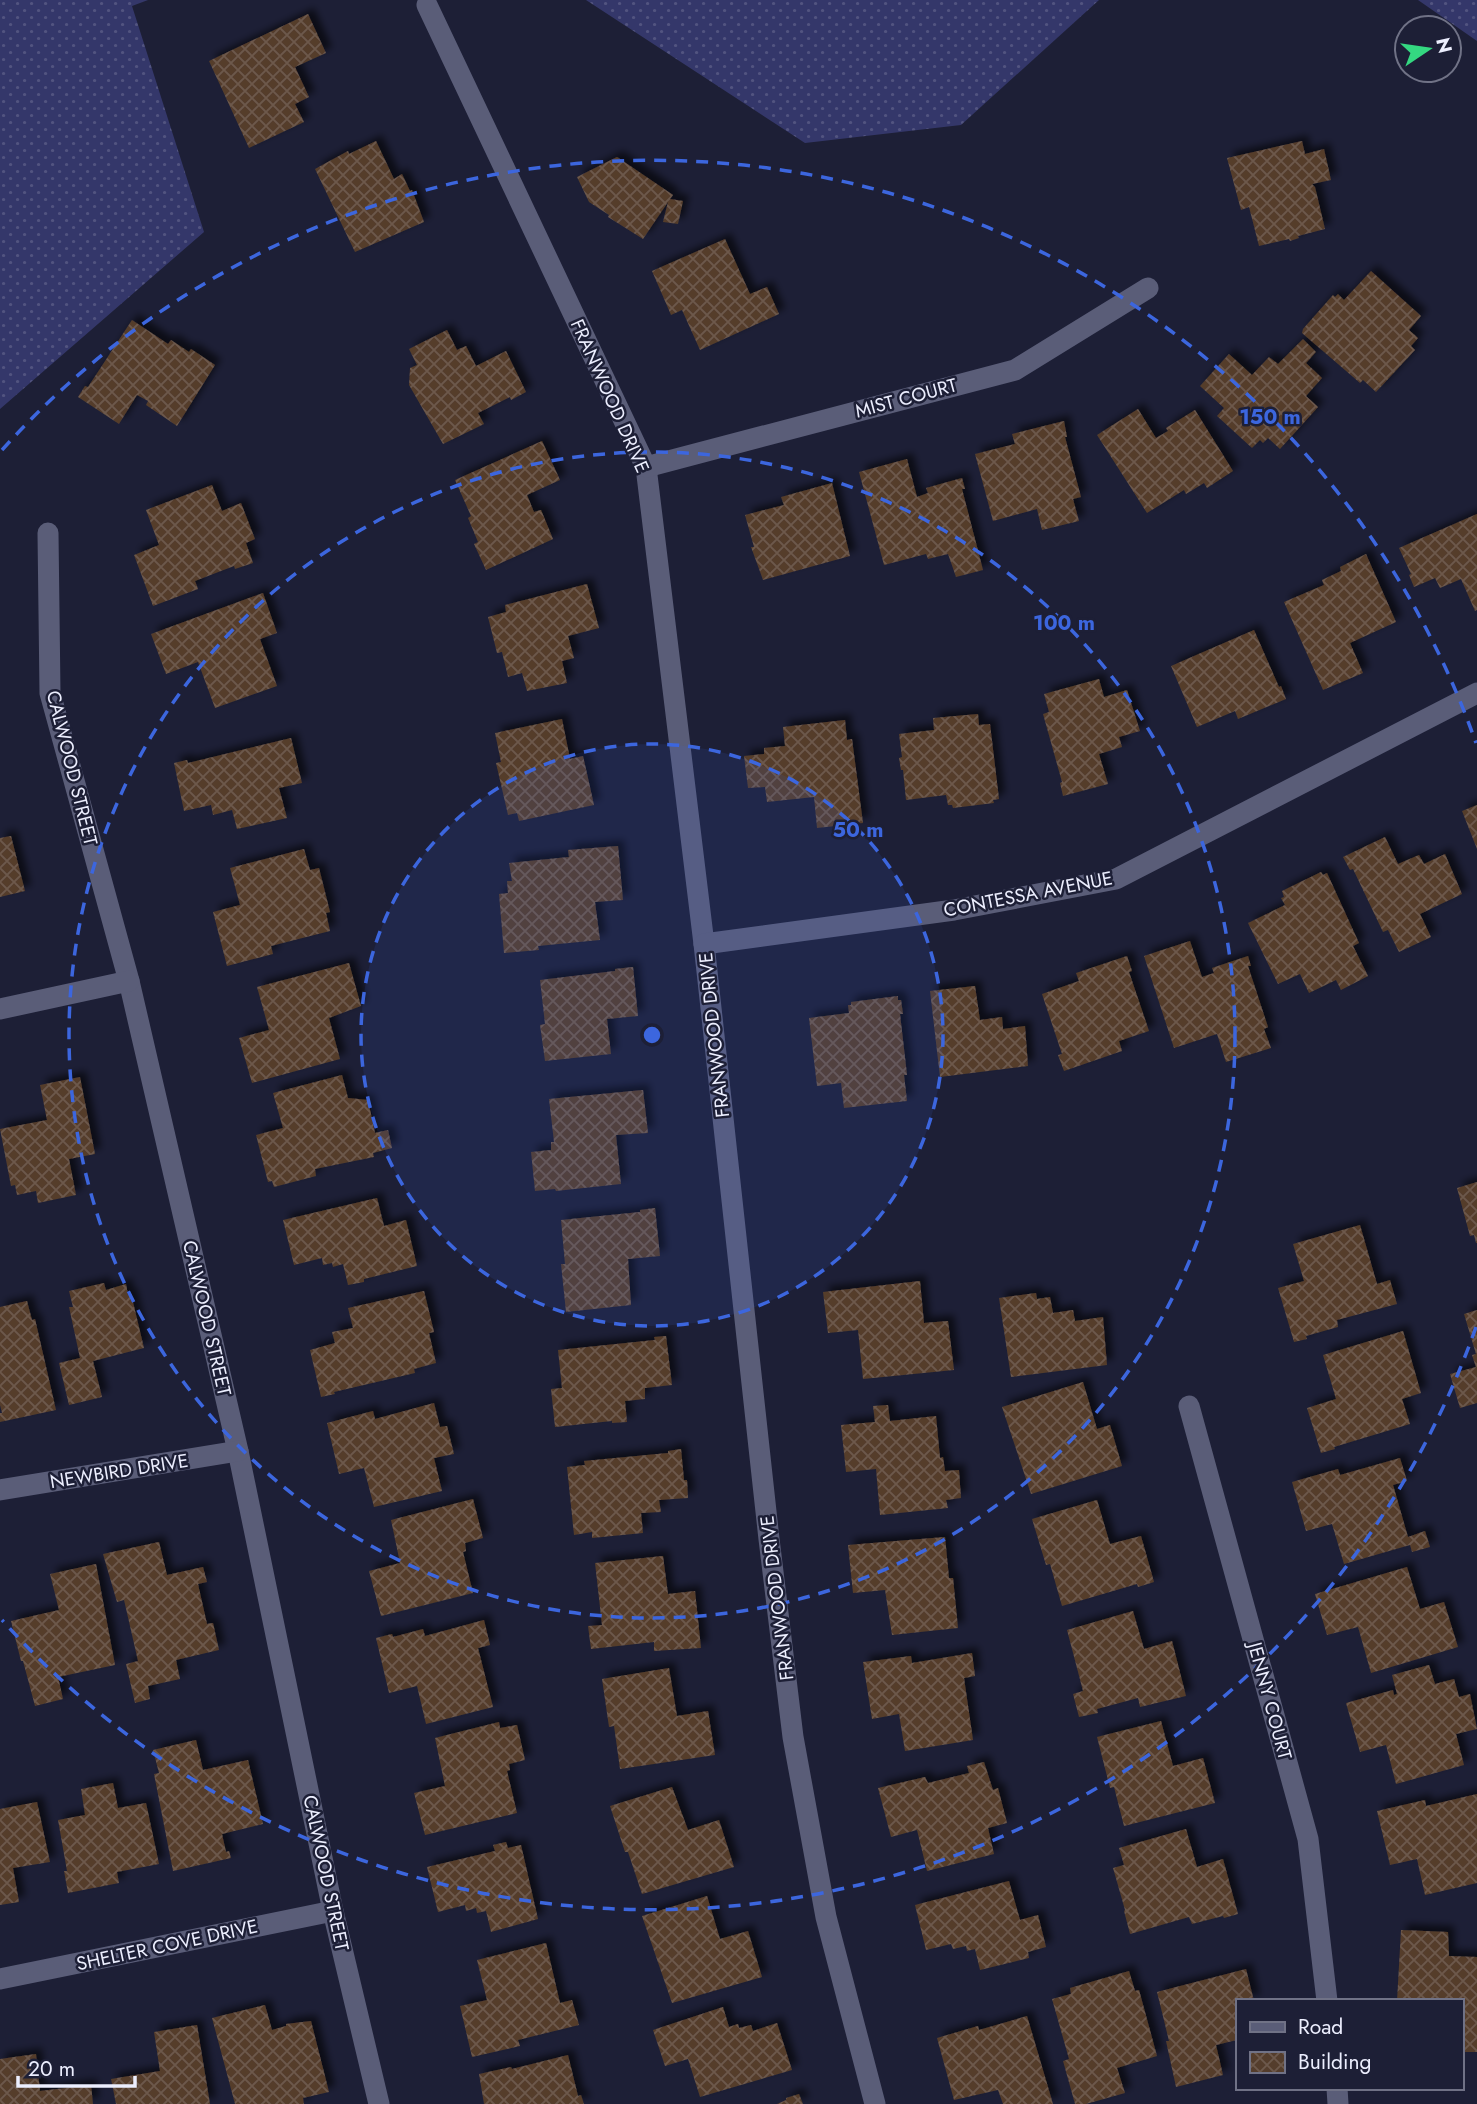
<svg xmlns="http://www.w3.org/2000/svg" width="1477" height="2104" font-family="Jost,sans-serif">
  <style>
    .grass { fill: url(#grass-dots) }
    .building { fill: url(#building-cross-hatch); filter: url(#shadow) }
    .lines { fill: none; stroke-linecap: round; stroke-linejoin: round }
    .minor { stroke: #5a5d78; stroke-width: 21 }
    .ring { fill: none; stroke: #3c66de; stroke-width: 3.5; stroke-dasharray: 12 9 }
    .labels { text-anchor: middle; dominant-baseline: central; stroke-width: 5; stroke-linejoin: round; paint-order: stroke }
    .street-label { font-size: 19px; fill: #eceefe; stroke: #1d1f36 }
    .centre { fill: #3c66de; stroke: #1d1f36; stroke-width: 3.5 }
    .ring-label { font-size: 21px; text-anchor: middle; font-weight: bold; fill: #3c66de; stroke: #1d1f36; stroke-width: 5; stroke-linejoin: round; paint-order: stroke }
  </style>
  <defs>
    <pattern id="grass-dots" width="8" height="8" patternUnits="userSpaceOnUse" patternTransform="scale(1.75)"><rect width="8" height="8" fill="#34376a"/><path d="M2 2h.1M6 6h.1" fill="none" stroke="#525480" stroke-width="1.8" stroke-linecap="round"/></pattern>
    <pattern id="building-cross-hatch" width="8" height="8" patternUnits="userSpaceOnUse" patternTransform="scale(1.75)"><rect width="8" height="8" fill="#543d2c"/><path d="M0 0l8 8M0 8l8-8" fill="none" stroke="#6d594c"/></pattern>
    <filter id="shadow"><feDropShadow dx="6" dy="-6" stdDeviation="3.5" flood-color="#0009"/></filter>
  </defs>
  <rect width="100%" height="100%" fill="#1d1f36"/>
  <g class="grass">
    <polygon points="0,0 148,0 132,6 204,232 0,409"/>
    <polygon points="586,0 1099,0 961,125 805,143"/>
    <polygon points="1418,0 1477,0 1477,41"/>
  </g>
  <g class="building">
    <polygon points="308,14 326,53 295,67 309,97 295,104 304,122 249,148 209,61"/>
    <polygon points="376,141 394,179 402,174 410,191 412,190 424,222 355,252 315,169 348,151 349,154"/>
    <polygon points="1302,141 1305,154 1324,149 1331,180 1312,184 1315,187 1325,229 1298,236 1299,238 1290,241 1289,239 1259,246 1249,207 1241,210 1227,158"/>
    <polygon points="617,157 673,195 670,199 683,201 678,224 663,222 668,202 643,239 608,217 609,215 589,202 577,177"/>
    <polygon points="725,239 750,294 767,287 779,314 700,350 682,310 671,315 652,271"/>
    <polygon points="1371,271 1421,316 1409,330 1418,338 1411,346 1415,350 1376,392 1363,380 1360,383 1302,333 1303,329 1333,295 1335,297 1338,294 1344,300"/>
    <polygon points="132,320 168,344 171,340 189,352 191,349 215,365 177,426 146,405 148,401 137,395 119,424 78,397 85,386 88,387"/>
    <polygon points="447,330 457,350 466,346 476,366 506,351 526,392 511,400 510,397 478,413 484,424 443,444 409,385 410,368 417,365 409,349"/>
    <polygon points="1303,339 1316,352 1306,363 1322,378 1306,396 1318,407 1280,449 1268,438 1263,443 1260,440 1252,448 1217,416 1224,408 1200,386 1229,354 1252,375 1269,357 1278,364"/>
    <polygon points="1138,409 1156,438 1168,431 1166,428 1195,410 1233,471 1207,488 1204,483 1186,494 1184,490 1147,513 1097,435"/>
    <polygon points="1064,421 1067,437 1065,437 1081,497 1073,499 1079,521 1042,530 1037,509 993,521 975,454 1015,444 1012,434"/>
    <polygon points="542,441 560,480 527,495 534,512 541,510 553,539 486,570 474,544 478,542 468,518 471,516 455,480"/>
    <polygon points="907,459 917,497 928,493 926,488 962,478 965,489 962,489 983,570 956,577 948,554 928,559 926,554 884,565 859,472"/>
    <polygon points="832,483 850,556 763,580 751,547 754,547 745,515 784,505 781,497"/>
    <polygon points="212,485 222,511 241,503 255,539 246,543 253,563 235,569 234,566 195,581 198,589 153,606 134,555 159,545 146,510"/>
    <polygon points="1477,514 1477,610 1475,611 1461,579 1440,588 1435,578 1414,587 1409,575 1411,574 1399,548"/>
    <polygon points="1366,554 1396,622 1350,643 1363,673 1323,690 1284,602 1324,585 1322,580 1341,571 1340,567"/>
    <polygon points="587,584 599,628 568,636 574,658 562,661 567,683 527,691 522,673 508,677 502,652 497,653 488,617 506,612 505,605"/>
    <polygon points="263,593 277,633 260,639 277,686 215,708 198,662 166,674 151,634"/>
    <polygon points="1254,630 1279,687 1281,686 1286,699 1238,719 1235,711 1197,727 1171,666"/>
    <polygon points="1099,679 1104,697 1127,690 1140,731 1119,737 1122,747 1099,754 1108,784 1063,796 1060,783 1062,782 1043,714 1049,712 1044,694"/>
    <polygon points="978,714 979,725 990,724 999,799 993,800 994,803 953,808 952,805 948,805 946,795 906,800 903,770 901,770 899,758 902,757 899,734 934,730 933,718"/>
    <polygon points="562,719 570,759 583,756 594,805 519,821 517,813 508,815 496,763 501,762 495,733"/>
    <polygon points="845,720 847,740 852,739 863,823 817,828 814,797 767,802 765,787 748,788 744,756 764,754 764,748 785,746 783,727"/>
    <polygon points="291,738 302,783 279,788 287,818 237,829 232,810 213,815 211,805 184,811 174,763 187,760 188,763"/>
    <polygon points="1477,805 1477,849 1462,811"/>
    <polygon points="11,836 25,891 0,897 0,838"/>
    <polygon points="1385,837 1398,864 1419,855 1424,864 1445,854 1462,894 1420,914 1431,937 1399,952 1388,930 1383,932 1353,869 1350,870 1343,857"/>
    <polygon points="618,846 623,900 595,902 600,940 538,946 539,950 504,953 499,894 508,893 507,881 512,881 509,863 569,857 568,850"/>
    <polygon points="304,849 310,870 319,868 330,912 326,913 330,931 271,946 273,954 227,966 213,912 240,905 230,868"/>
    <polygon points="1321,872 1323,875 1327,873 1359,943 1353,946 1368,976 1341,990 1336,980 1309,993 1300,974 1278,984 1248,923 1285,905 1281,898 1284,897 1282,891"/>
    <polygon points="1190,941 1202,977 1214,973 1212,968 1248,956 1251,966 1248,966 1268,1027 1264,1029 1271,1048 1226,1062 1217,1034 1174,1048 1144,956"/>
    <polygon points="1127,956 1132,971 1129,972 1149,1031 1119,1041 1122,1051 1064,1071 1058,1055 1062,1054 1042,994 1079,981 1076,973"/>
    <polygon points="349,963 361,1006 329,1018 340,1059 252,1083 239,1038 269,1030 257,987"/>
    <polygon points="633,967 638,1016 607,1019 611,1054 545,1061 540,1025 545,1024 540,980 615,971 615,969"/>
    <polygon points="975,986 980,1020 1002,1017 1003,1029 1025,1026 1028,1066 940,1077 930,991"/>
    <polygon points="898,996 898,1000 901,1000 903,1014 900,1014 907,1075 904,1075 907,1101 844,1108 841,1083 817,1086 809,1018 849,1013 848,1005 851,1005 851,1002"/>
    <polygon points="342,1075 348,1098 368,1100 375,1133 388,1130 392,1148 373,1153 374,1157 315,1169 316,1176 274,1187 272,1181 268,1182 256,1135 283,1128 273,1093"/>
    <polygon points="80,1077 95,1154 69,1159 76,1195 38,1203 36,1191 17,1195 15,1185 11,1186 0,1129 47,1120 40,1085"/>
    <polygon points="643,1090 648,1133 616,1135 621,1184 556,1191 555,1189 535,1191 531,1152 551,1150 551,1142 554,1142 549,1099"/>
    <polygon points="1477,1182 1477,1243 1476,1243 1474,1235 1470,1236 1457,1188"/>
    <polygon points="377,1198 384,1226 406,1220 417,1266 364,1279 364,1282 348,1285 343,1264 333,1267 332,1263 323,1265 322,1258 294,1265 283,1220"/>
    <polygon points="655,1208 660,1256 628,1259 631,1305 566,1312 561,1264 565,1264 561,1220 640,1212 640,1210"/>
    <polygon points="1360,1225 1377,1284 1390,1280 1397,1304 1337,1320 1338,1327 1306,1336 1307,1339 1294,1342 1278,1288 1304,1281 1293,1244"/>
    <polygon points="920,1281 924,1323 948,1321 954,1370 863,1379 858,1330 828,1333 823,1292"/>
    <polygon points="104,1283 106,1290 126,1284 128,1295 131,1294 144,1348 93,1361 102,1397 69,1405 59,1363 80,1358 69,1307 73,1307 69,1291"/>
    <polygon points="424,1291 434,1332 429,1333 436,1363 414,1369 415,1373 334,1392 335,1394 321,1397 310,1350 335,1343 332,1332 353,1328 348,1308"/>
    <polygon points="1036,1293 1037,1299 1050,1297 1053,1313 1073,1310 1075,1321 1103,1317 1107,1365 1011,1377 999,1298"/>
    <polygon points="27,1301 32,1320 35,1319 56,1410 0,1422 0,1413 2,1413 0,1405 0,1307"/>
    <polygon points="1477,1310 1477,1403 1460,1408 1450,1374 1476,1367 1472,1355 1476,1354 1464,1314"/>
    <polygon points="1403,1331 1421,1393 1402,1399 1410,1424 1334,1447 1335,1449 1321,1453 1307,1408 1336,1399 1323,1355"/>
    <polygon points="666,1336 672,1385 645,1388 645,1399 625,1401 627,1422 612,1423 612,1421 555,1427 551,1389 562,1388 558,1350 655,1340 654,1337"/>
    <polygon points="1083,1382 1097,1429 1110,1425 1122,1466 1031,1494 1002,1407"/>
    <polygon points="434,1403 440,1427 447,1426 454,1454 434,1458 442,1491 374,1507 364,1468 339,1474 327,1423 373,1411 375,1419"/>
    <polygon points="888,1405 890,1421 936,1416 940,1458 943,1457 945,1471 959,1470 961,1498 946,1500 948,1508 880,1515 876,1469 846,1472 841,1425 875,1422 873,1406"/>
    <polygon points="681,1449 684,1480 687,1480 688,1498 659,1500 661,1512 641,1513 643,1533 592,1538 592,1532 574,1535 567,1467 585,1465 584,1461 668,1453 668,1451"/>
    <polygon points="1400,1458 1407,1481 1393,1485 1408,1537 1425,1531 1430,1547 1412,1552 1410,1545 1344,1564 1332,1524 1306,1531 1292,1482 1338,1469 1340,1475"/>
    <polygon points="473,1499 483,1538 465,1543 466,1551 463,1552 473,1593 381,1616 369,1571 400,1563 391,1520"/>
    <polygon points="1097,1500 1110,1544 1141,1536 1154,1582 1138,1587 1137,1584 1062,1606 1050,1564 1046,1565 1032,1519"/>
    <polygon points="945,1537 949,1578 953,1578 958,1628 892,1635 885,1590 853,1593 848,1545"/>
    <polygon points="159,1542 167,1575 203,1567 207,1582 198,1584 207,1624 213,1623 219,1650 176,1660 180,1679 148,1686 150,1699 135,1703 126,1664 138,1661 124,1600 117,1602 103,1554"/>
    <polygon points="663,1556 668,1594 695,1591 701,1648 654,1651 654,1642 591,1649 588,1626 602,1625 595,1563"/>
    <polygon points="96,1564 115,1665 58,1677 63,1699 35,1706 23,1661 21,1661 11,1621 59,1610 50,1574"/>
    <polygon points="1407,1567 1420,1609 1444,1602 1458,1647 1371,1673 1358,1627 1327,1635 1315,1594"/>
    <polygon points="1133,1611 1144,1649 1172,1641 1186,1696 1140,1707 1138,1698 1097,1709 1098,1713 1079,1717 1073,1694 1083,1691 1067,1630"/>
    <polygon points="484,1620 490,1645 478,1648 493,1707 426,1724 417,1686 389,1693 376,1638 392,1634 393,1637 423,1629 425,1636"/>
    <polygon points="972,1653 975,1676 964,1678 973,1740 905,1751 899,1714 872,1719 863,1662 911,1656 912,1663"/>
    <polygon points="1429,1665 1435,1684 1454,1679 1459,1697 1470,1694 1477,1729 1456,1734 1464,1765 1396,1784 1386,1745 1360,1752 1346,1703 1393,1690 1394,1695 1397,1694 1392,1675"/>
    <polygon points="669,1668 677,1716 708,1711 715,1755 620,1769 614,1726 609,1727 602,1679"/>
    <polygon points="1161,1721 1173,1766 1203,1758 1215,1803 1124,1826 1114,1787 1110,1788 1097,1737"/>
    <polygon points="499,1722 500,1728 517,1725 525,1760 509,1764 510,1770 507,1771 517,1813 425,1835 414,1793 445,1786 435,1738"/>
    <polygon points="196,1740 203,1770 248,1760 263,1824 222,1834 226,1852 229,1851 231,1858 173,1871 154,1774 159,1773 153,1750"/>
    <polygon points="984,1762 993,1790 998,1788 1007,1823 988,1828 994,1854 927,1871 917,1830 891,1837 878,1788 925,1777 928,1783 969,1773 967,1766"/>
    <polygon points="113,1783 118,1808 146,1803 159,1864 117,1872 119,1883 68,1893 64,1871 67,1871 58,1820 85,1815 81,1789"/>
    <polygon points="672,1787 688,1830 719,1820 734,1867 642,1894 628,1852 625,1852 610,1806"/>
    <polygon points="1477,1794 1477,1883 1425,1895 1417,1859 1390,1865 1377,1811 1425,1800 1426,1806"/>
    <polygon points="37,1802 50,1862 13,1868 19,1902 0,1905 0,1809"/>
    <polygon points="1186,1829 1197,1867 1223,1859 1238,1914 1224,1918 1223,1916 1192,1924 1189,1917 1130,1934 1124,1911 1125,1910 1113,1868 1124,1865 1119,1848"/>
    <polygon points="506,1842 508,1848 521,1845 538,1919 491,1932 486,1911 477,1913 476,1908 466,1911 465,1905 438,1912 427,1867 495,1851 493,1845"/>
    <polygon points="1009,1881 1020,1920 1038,1915 1046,1947 1028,1952 1029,1958 980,1970 975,1949 967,1951 966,1946 953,1949 951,1944 926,1950 915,1905"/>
    <polygon points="707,1896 720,1939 748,1931 762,1977 672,2003 642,1916"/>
    <polygon points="1401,1930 1448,1932 1449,1956 1477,1957 1477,2052 1461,2052 1461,2001 1397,2001"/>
    <polygon points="546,1943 560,2003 572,2000 579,2025 518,2040 520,2046 472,2057 460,2006 487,2000 477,1960"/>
    <polygon points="1246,1969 1254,2001 1237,2001 1237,2040 1216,2045 1223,2075 1176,2087 1166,2041 1169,2041 1157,1992"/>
    <polygon points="1129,1971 1135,1991 1139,1990 1157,2056 1117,2068 1125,2093 1086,2104 1075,2104 1063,2061 1069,2059 1052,1999 1071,1994 1070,1988"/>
    <polygon points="265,2005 272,2030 286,2026 286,2024 311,2021 329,2092 303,2098 304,2104 235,2104 212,2018"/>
    <polygon points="723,2007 729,2027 738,2024 739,2028 751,2025 753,2031 777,2023 792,2070 700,2097 688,2059 665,2066 653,2030"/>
    <polygon points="1027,2016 1053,2104 1003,2104 998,2090 954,2100 937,2038 978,2026 979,2030"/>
    <polygon points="197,2025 210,2104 116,2104 111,2079 160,2071 154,2032"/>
    <polygon points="36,2054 40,2091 91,2085 93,2104 0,2104 0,2059"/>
    <polygon points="568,2055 578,2096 581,2095 584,2104 484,2104 479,2074 511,2067 512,2069"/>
    <polygon points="799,2094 803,2104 777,2104 786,2100 786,2098"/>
  </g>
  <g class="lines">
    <g class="minor">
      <polyline points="427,5 646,467 704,944 769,1539 793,1737 826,1917 875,2104"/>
      <polyline points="646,467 1015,370 1148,288"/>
      <polyline points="48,533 50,693 129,981 238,1451 333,1911 379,2104"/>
      <polyline points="704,944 954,910 1116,879 1477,693"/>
      <polyline points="0,1009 129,981"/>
      <polyline points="1189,1406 1308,1839 1327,2001"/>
      <polyline points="0,1490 238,1451"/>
      <polyline points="0,1979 333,1911"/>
      <polyline points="1337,2088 1338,2104"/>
    </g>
  </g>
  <circle cx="652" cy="1035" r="291" fill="#3c66de" fill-opacity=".12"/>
  <g class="ring">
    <circle cx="652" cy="1035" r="291"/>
    <circle cx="652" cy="1035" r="583"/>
    <path d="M1476 1327A874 874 0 0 1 2 1620M2 450A874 874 0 0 1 1476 743"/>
  </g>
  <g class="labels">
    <g class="street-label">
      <text transform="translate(610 396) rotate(66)">FRANWOOD DRIVE</text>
      <text transform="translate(906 398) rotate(-15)">MIST COURT</text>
      <text transform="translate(72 768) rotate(76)">CALWOOD STREET</text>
      <text transform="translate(1028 894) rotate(-11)">CONTESSA AVENUE</text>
      <text transform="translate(714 1035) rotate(-96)">FRANWOOD DRIVE</text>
      <text transform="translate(207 1318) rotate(77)">CALWOOD STREET</text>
      <text transform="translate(119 1471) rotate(-9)">NEWBIRD DRIVE</text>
      <text transform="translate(777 1598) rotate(-97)">FRANWOOD DRIVE</text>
      <text transform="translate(1270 1701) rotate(75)">JENNY COURT</text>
      <text transform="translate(326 1873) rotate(78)">CALWOOD STREET</text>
      <text transform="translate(167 1945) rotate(-12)">SHELTER COVE DRIVE</text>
    </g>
  </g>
  <circle cx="652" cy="1035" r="10" class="centre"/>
  <g class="ring-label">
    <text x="1270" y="424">150 m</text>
    <text x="1064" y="630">100 m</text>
    <text x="858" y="837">50 m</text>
  </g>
  <rect x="1236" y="1999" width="228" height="91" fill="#1d1f36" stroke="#707286" stroke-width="2"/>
  <rect x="1250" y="2022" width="35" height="10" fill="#5a5d78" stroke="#707286" stroke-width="2"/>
  <text x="1298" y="2034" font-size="21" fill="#eceefe">Road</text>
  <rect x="1250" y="2052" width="35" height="21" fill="url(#building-cross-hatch)" stroke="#707286" stroke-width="2"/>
  <text x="1298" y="2069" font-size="21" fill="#eceefe">Building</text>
  <g transform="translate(1428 49) rotate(77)"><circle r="33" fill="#1d1f36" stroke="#707286" stroke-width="2"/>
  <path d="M0-5L12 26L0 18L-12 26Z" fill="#34d881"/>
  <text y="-10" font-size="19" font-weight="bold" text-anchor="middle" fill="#eceefe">N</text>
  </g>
  <path d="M18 2076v10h117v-10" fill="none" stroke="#eceefe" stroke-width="3.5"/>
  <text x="28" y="2076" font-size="21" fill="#eceefe" stroke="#1d1f36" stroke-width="5" paint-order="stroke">20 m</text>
</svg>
